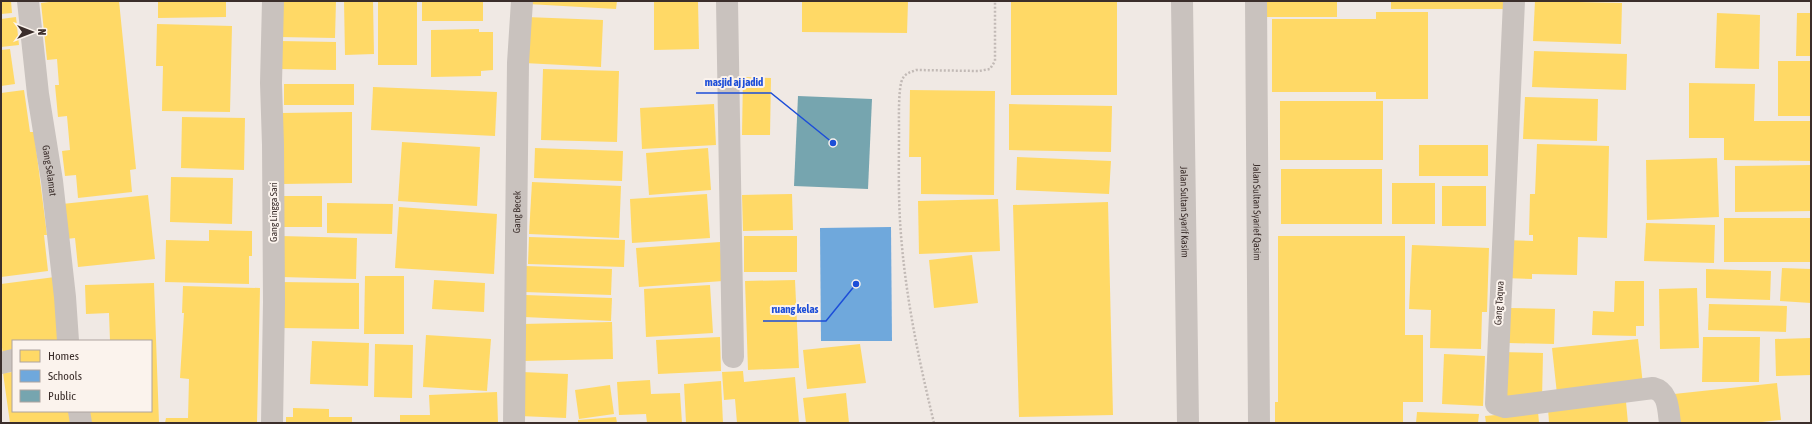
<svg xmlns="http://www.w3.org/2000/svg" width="1812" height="424" font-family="'Asap Condensed',sans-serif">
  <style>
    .homes { fill: #ffd966 }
    .schools { fill: #6fa8dc }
    .public { fill: #76a5af }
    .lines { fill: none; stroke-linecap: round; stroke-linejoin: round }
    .path { stroke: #c2bab6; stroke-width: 2.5; stroke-dasharray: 2 2; stroke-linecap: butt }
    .minor { stroke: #c9c2be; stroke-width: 22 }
    .labels { text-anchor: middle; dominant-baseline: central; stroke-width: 4; stroke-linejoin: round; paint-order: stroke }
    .street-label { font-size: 10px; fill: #3b2e2b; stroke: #fbf3ed }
    .leader { fill: none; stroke: #1d4ed8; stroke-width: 1.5 }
    .callout-dot { fill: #1d4ed8; stroke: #fbf3ed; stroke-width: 1.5 }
    .callout-label { font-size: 11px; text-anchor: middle; font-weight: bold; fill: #1d4ed8; stroke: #fbf3ed; stroke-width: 4; stroke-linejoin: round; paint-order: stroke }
  </style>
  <rect width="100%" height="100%" fill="#f0e9e4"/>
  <g class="homes">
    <polygon points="1,1 11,1 12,13 1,14"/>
    <polygon points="57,1 119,1 136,169 130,170 132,192 78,198 76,175 65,176 62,151 70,150 67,116 58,117 55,85 59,85 57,59 47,60 41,3"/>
    <polygon points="158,1 226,1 226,17 158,18"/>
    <polygon points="280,1 336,1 335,38 279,37"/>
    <polygon points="344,1 373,1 374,54 345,55"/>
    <rect x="378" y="1" width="39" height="64"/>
    <rect x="422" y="1" width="61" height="20"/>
    <polygon points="528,1 617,1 616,9 528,4"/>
    <polygon points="654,1 698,1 699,49 654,50"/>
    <polygon points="802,1 908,1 907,33 802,32"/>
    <rect x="1011" y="1" width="106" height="94"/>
    <rect x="1266" y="1" width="71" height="16"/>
    <rect x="1391" y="1" width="113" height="8"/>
    <polygon points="1535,1 1622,3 1621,44 1533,41"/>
    <polygon points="1376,12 1428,12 1428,99 1376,99 1376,92 1272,92 1272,19 1376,19"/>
    <polygon points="1717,13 1760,15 1759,69 1715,68"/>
    <polygon points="1797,13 1811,13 1811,56 1796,56"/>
    <polygon points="16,17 19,45 1,47 1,19"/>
    <polygon points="526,17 603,20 601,67 524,63"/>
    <polygon points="157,24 232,26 230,112 162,111 163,66 156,66"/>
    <polygon points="479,29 479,32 493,32 493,70 481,71 481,76 431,77 431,30"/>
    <polygon points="280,41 336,42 336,70 279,69"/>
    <polygon points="10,49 15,84 1,86 1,50"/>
    <polygon points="1534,51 1627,54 1626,90 1532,87"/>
    <rect x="1778" y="61" width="33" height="55"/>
    <polygon points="543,69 619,71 617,142 541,140"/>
    <polygon points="743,77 771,78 770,135 742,135"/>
    <polygon points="1689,83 1755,84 1754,121 1811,121 1811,161 1724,160 1724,138 1689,138"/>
    <rect x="284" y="84" width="70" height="21"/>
    <polygon points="373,87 497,92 495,136 371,130"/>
    <polygon points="24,90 30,132 34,132 47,235 44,235 48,271 1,277 1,93"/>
    <polygon points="910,90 995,91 994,195 921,194 921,157 909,157"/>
    <polygon points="1525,97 1598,99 1597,141 1523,139"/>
    <rect x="1280" y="101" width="103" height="59"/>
    <polygon points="714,104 716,145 642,149 640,108"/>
    <polygon points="1009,104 1112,106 1111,152 1009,150"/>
    <polygon points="352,112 352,183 282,184 281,113"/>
    <polygon points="182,117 245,118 244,170 181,168"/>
    <polygon points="402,142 480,147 477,206 398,201"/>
    <polygon points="1537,144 1609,146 1607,238 1578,237 1577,275 1532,274 1532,279 1503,278 1504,240 1533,241 1533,235 1529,235 1530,194 1535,194"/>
    <rect x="1419" y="145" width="69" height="31"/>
    <polygon points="535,148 623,151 622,181 534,178"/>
    <polygon points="708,148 711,190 649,195 646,153"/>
    <polygon points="1017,157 1111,161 1109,194 1016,190"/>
    <polygon points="1717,158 1719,217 1647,220 1646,160"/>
    <polygon points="1811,165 1811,211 1735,212 1735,166"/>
    <rect x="1281" y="169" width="101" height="55"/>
    <polygon points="171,177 233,178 232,224 170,222"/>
    <polygon points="532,182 621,186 619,238 529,234"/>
    <rect x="1392" y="183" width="43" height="41"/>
    <rect x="1442" y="186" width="44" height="40"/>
    <polygon points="707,194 710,238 632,243 630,199"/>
    <polygon points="792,194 793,230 743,231 742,195"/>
    <polygon points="148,195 155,259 78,267 75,238 66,239 62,204"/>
    <rect x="280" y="196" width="42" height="31"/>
    <polygon points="998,199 1000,251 919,254 918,201"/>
    <polygon points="1108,202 1113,415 1019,417 1013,205"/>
    <polygon points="327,203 393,204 392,234 327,233"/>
    <polygon points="399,207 497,214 494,274 395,268"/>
    <rect x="1724" y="218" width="87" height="44"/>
    <polygon points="1646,223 1715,225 1714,263 1644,261"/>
    <polygon points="209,230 252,231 252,256 249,256 249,284 165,282 166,240 209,241"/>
    <polygon points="281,236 357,238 356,279 281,277"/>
    <rect x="744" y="236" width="53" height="36"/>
    <polygon points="1278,236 1405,236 1405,335 1423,335 1423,402 1403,402 1403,423 1275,423 1275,402 1278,402"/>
    <polygon points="529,237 625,240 624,267 528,264"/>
    <polygon points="720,242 723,281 639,287 636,248"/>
    <polygon points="1412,245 1489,248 1487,312 1482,312 1481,349 1430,348 1431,310 1409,309"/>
    <polygon points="972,255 978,303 934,308 929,260"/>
    <polygon points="525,266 612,269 611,295 524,292"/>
    <polygon points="1782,268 1811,269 1811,303 1780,301"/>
    <polygon points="1706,269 1771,271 1770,300 1706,298"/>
    <polygon points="365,276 404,276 404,334 364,334"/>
    <polygon points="55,277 64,341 13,341 13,354 3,355 1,340 1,284"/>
    <polygon points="434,280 485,283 484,312 432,309"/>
    <polygon points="795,280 799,368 748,370 745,281"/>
    <polygon points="1615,281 1644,281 1644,326 1636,326 1636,336 1592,335 1593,311 1614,312"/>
    <polygon points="279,282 359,283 359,329 279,328"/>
    <polygon points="154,283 159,423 90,423 89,411 151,411 151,341 110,341 109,313 86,314 85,285"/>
    <polygon points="710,285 713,333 646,337 644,289"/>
    <polygon points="183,286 260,288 257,423 165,423 166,418 188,418 189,379 180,378 184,313 182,313"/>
    <polygon points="1697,288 1699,348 1660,349 1659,289"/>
    <polygon points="525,295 612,298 611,321 524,317"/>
    <polygon points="1709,304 1787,306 1786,332 1708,330"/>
    <polygon points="1510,308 1555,309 1554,344 1509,343"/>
    <polygon points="612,322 613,359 522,361 522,324"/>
    <polygon points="426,335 491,339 487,391 423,387"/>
    <polygon points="720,337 721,371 658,374 656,340"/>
    <polygon points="1703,337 1760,337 1759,382 1702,382"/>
    <polygon points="1811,338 1811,375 1776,376 1775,339"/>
    <polygon points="1638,339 1643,385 1557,394 1552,348"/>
    <polygon points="312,341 369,343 368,386 310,384"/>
    <polygon points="375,344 413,345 412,398 374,397"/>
    <polygon points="860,344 866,383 807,389 803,350"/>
    <polygon points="1498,352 1543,353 1542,400 1497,398"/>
    <polygon points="1444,354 1485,356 1483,406 1442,404"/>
    <polygon points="743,371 744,382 795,377 799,423 737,423 735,399 724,400 722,372"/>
    <polygon points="13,372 13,411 71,411 73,423 10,423 3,373"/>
    <polygon points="522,372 568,374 566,418 520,416"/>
    <polygon points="650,380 651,394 680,393 682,423 647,423 646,414 619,415 617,382"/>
    <polygon points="721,381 723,423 686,423 684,384"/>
    <polygon points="1777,383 1781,420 1753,423 1677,423 1674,394"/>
    <polygon points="610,385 614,414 579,419 575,390"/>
    <polygon points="497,392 498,423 400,423 400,415 430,415 429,395"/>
    <polygon points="846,393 849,423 806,423 803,398"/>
    <polygon points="1626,402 1628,423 1549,423 1548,408"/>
    <polygon points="293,408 329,409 329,417 352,417 352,423 286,423 286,417 293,417"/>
    <polygon points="1538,411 1539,423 1486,423 1485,416"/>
    <polygon points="1417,412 1479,414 1478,423 1416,423"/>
    <polygon points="616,417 617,423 578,423 578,420"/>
  </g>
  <polygon class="schools" points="891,227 892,341 821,341 820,228"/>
  <polygon class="public" points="798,96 872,99 868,189 794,186"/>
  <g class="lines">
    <path class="path" d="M934,423C919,361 906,299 901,235C898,200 899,164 899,129C899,119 898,85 903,78C906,73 911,72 916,70L979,71L990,69L995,61V1"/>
    <g class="minor">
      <path id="s1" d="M28,1L38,94L52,181L65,297L68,341"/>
      <polyline points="727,1 733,357"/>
      <path id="s2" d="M1182,1L1188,423"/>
      <path id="s3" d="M1256,1L1259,423"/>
      <path d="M1514,1L1496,404L1505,407L1653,388C1669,392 1668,410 1670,423"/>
      <polyline points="1,363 13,360"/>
      <polyline points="79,411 81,423"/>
      <polyline points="272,423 274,302 273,145 271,83 273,1"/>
      <path id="s4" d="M514,423L518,63L522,1"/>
    </g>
  </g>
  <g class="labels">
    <g class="street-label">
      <text stroke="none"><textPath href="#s1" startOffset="171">Gang Selamat</textPath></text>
      <text transform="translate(273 212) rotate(-90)">Gang Lingga Sari</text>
      <text stroke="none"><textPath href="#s4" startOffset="211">Gang Becek</textPath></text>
      <text stroke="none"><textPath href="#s2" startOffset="211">Jalan Sultan Syarif Kasim</textPath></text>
      <text stroke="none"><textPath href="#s3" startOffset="211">Jalan Sultan Syarief Qasim</textPath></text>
      <text transform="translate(1499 303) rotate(-87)">Gang Taqwa</text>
    </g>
  </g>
  <path class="leader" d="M833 143L771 93H696M856 284L826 321H763"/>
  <g class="callout-dot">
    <circle cx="833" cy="143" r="4"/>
    <circle cx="856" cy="284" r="4"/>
  </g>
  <g class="callout-label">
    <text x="734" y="86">masjid aj jadid</text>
    <text x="795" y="313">ruang kelas</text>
  </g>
  <rect width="1812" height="424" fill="none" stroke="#3b2e2b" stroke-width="4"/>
  <rect x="12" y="340" width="140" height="72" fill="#fbf3ed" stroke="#aea49f"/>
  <rect x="20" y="350" width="20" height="12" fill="#ffd966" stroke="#aea49f"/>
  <text x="48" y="360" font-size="12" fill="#3b2e2b">Homes</text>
  <rect x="20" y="370" width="20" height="12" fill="#6fa8dc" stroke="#aea49f"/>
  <text x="48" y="380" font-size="12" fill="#3b2e2b">Schools</text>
  <rect x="20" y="390" width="20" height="12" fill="#76a5af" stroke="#aea49f"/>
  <text x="48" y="400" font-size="12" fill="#3b2e2b">Public</text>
  <g transform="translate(32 32) rotate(90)" stroke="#fbf3ed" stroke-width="3" paint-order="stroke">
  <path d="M0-3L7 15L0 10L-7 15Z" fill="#3b2e2b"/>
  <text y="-6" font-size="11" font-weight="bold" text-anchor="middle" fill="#3b2e2b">N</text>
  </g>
</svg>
